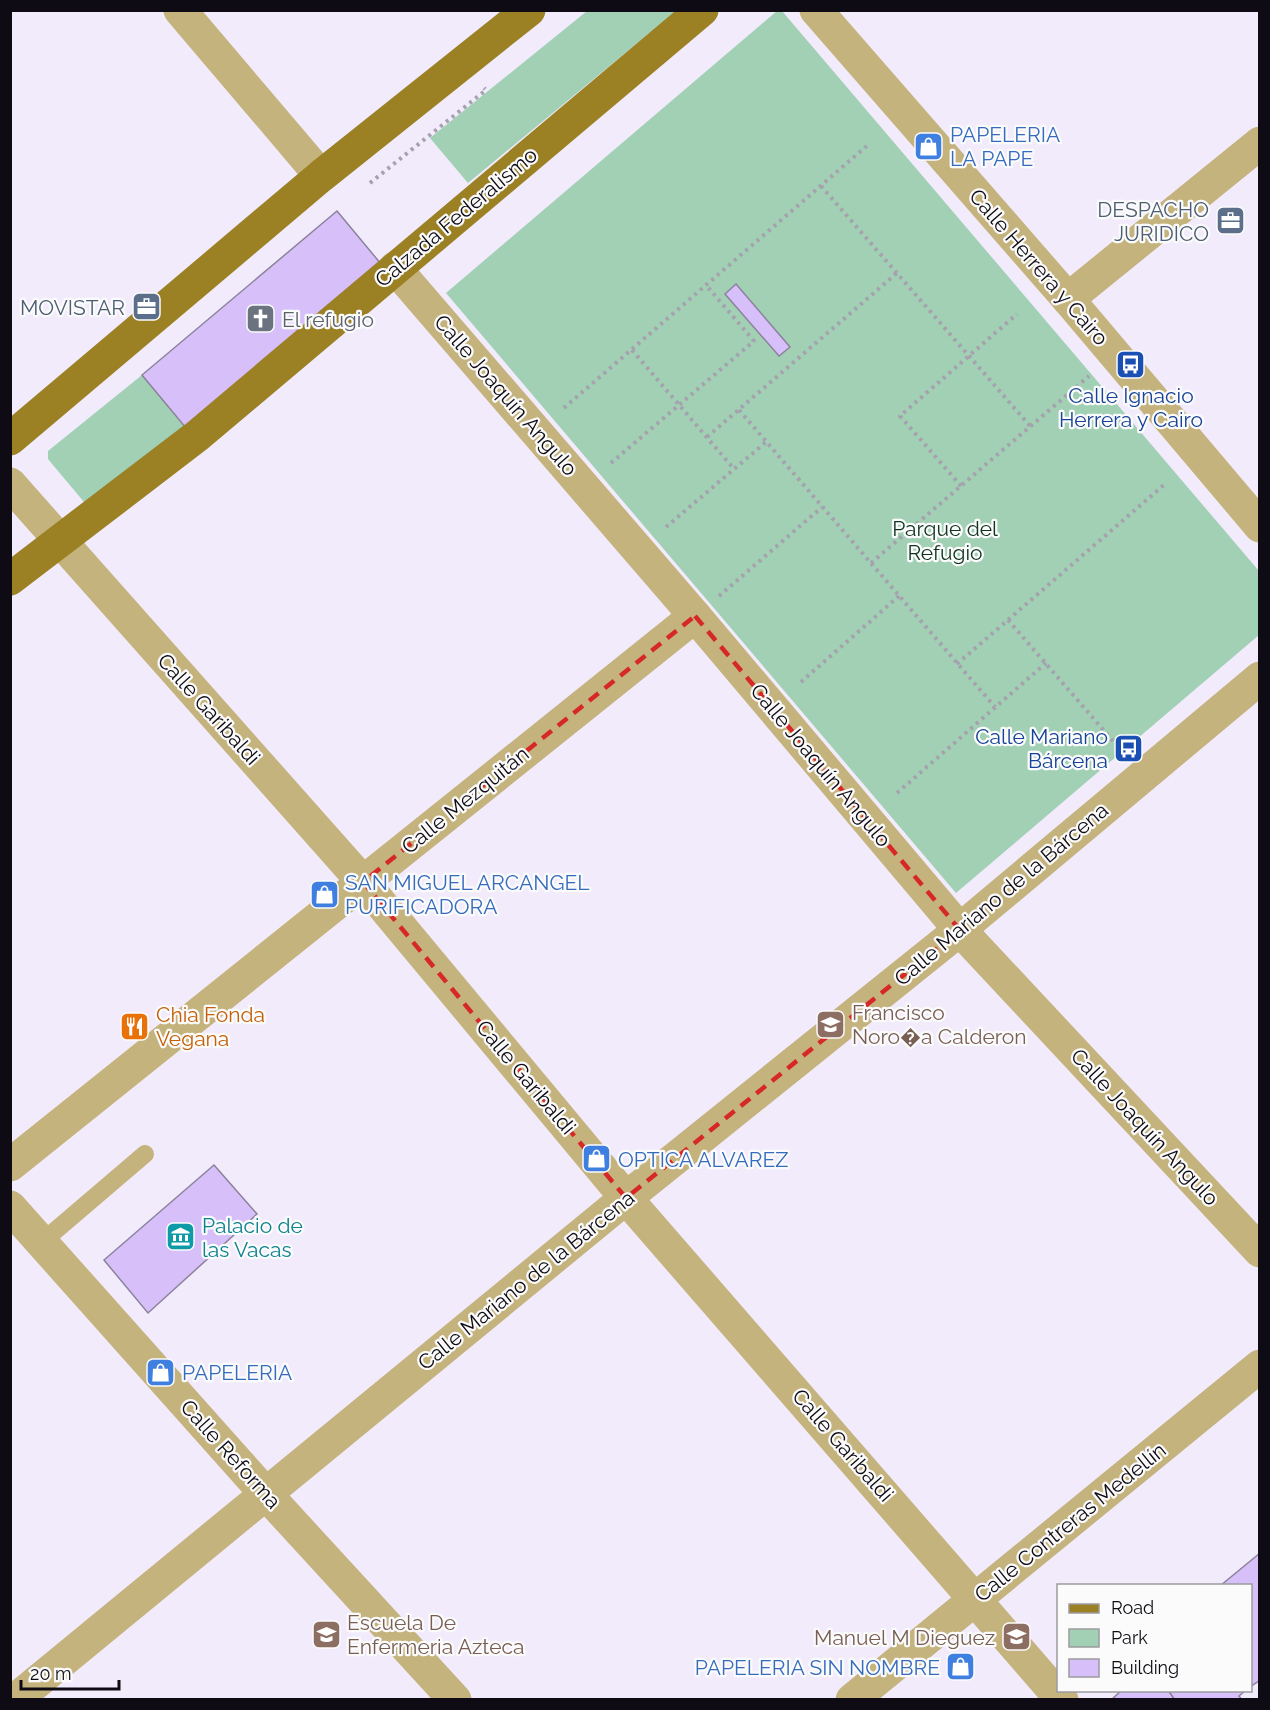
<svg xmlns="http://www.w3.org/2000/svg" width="1270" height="1710" font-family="Raleway,sans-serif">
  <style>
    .green { fill: #a1d0b4 }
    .building { fill: #d7c0f9; stroke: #8c829c; stroke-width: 1.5 }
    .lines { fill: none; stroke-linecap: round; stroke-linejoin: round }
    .path { stroke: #a6a1af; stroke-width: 4; stroke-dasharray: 3 4.5; stroke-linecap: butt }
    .service { stroke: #c5b37d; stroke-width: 18 }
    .minor { stroke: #c5b37d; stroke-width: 33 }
    .primary { stroke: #9b8024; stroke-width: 33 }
    .marked { fill: none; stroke: #d62828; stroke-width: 4.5; stroke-dasharray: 12 8; stroke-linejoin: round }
    .labels { text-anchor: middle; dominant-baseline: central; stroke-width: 4.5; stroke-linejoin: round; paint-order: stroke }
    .shop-label { font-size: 21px; fill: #366cbe; stroke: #fbfbfb; text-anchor: start }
    .service-label { font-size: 21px; fill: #4e5e75; stroke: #fbfbfb; text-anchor: end }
    .street-label { font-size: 21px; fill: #0f0b14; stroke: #fbfbfb }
    .worship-label { font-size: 21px; fill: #5b616d; stroke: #fbfbfb; text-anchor: start }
    .transit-label { font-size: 21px; fill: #164399; stroke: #fbfbfb }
    .park-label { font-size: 21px; fill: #0e3321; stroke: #fbfbfb }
    .education-label { font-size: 21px; fill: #785e54; stroke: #fbfbfb; text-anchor: start }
    .food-label { font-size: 21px; fill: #c56008; stroke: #fbfbfb; text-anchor: start }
    .culture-label { font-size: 21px; fill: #0d838f; stroke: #fbfbfb; text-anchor: start }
  </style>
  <rect width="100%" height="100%" fill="#f1ebfc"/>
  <g class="green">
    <polygon points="587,11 676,11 468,183 430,138"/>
    <polygon points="777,11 782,11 1259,571 1259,635 956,893 446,293"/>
    <polygon points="142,375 186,428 84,502 48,459 48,451"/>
  </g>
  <g class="building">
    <polygon points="337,211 381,264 186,428 142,375"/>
    <polygon points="736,284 790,347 779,356 725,294"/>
    <polygon points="214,1165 257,1214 148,1313 104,1260"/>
    <polygon points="1260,1553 1260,1680 1250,1687 1250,1586 1220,1586"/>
    <polygon points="1122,1690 1168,1690 1175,1700 1111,1700"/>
    <polygon points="1168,1690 1246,1690 1239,1696 1242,1700 1175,1700"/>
  </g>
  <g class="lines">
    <g class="path">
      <polyline points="370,183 486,90 484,88"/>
      <polyline points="821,186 1030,426"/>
      <polyline points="632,350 734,469"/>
      <polyline points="564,408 869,144"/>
      <polyline points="739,410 995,707"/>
      <polyline points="707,437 897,273"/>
      <polyline points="611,463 754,341 706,285"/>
      <polyline points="961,486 900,416 1017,314"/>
      <polyline points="666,527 766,442"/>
      <polyline points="871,563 1089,376"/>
      <polyline points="719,596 822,507"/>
      <polyline points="1008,620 1113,741"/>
      <polyline points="957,664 1165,484"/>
      <polyline points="801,682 899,596"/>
      <polyline points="897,793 1046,663"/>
    </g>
    <polyline class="service" points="42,1242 145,1154"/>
    <g class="minor">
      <polyline points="180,10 321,176"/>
      <polyline points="816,10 1068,299 1260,526"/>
      <polyline points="395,268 695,616 960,930 1260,1251"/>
      <polyline points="1068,299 1260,143"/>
      <polyline points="10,484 363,882 626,1198 1062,1700"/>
      <polyline points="10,1165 695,616"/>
      <polyline points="10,1207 265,1493 455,1700"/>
      <polyline points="15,1700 626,1198 946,941 1260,678"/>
      <polyline points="852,1700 1260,1366"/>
    </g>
    <g class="primary">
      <polyline points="10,439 321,176 529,10"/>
      <polyline points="10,579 197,436 702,10"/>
    </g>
  </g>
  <path class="marked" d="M695,616L960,930L626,1198L363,882Z"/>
  <defs>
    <symbol id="shop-square" viewBox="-11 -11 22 22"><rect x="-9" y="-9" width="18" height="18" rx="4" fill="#3f7fe0" stroke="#fbfbfb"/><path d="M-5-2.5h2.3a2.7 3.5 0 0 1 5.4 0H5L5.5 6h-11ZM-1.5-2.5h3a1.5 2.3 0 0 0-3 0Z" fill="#fff"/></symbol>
    <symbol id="office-square" viewBox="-11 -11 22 22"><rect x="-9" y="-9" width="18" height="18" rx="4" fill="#5c6f8a" stroke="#fbfbfb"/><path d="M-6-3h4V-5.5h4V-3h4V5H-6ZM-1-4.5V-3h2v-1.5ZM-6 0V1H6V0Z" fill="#fff"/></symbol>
    <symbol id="church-square" viewBox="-11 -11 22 22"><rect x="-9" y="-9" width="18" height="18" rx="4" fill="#6b7280" stroke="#fbfbfb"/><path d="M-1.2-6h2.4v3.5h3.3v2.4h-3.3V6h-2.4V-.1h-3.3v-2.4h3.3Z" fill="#fff"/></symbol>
    <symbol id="bus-square" viewBox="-11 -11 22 22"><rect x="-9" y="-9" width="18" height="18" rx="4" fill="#1a4fb4" stroke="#fbfbfb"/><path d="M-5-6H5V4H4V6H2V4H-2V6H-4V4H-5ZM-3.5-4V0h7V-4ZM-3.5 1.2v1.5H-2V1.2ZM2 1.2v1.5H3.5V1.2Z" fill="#fff"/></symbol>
    <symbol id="school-square" viewBox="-11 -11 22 22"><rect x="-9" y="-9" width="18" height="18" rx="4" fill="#8d6e63" stroke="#fbfbfb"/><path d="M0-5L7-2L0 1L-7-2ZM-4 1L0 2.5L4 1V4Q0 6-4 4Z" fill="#fff"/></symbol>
    <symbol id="restaurant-square" viewBox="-11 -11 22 22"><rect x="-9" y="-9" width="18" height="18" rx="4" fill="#e8710a" stroke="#fbfbfb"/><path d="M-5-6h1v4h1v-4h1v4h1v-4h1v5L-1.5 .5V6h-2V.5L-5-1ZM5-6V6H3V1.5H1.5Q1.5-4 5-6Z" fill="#fff"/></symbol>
    <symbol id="museum-square" viewBox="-11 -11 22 22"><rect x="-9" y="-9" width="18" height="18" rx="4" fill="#0f9aa8" stroke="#fbfbfb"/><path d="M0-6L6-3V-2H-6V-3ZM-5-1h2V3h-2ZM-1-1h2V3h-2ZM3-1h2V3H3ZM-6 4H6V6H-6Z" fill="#fff"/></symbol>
    <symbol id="university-square" viewBox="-11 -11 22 22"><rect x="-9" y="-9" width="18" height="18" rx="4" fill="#8d6e63" stroke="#fbfbfb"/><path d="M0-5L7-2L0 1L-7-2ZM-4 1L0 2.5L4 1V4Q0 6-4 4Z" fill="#fff"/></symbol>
  </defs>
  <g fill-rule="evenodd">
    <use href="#shop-square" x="912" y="130" width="33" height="33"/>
    <use href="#office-square" x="1214" y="204" width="33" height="33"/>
    <use href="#office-square" x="130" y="290" width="33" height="33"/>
    <use href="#church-square" x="244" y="302" width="33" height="33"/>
    <use href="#bus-square" x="1114" y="348" width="33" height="33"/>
    <use href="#bus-square" x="1112" y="732" width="33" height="33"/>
    <use href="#shop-square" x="308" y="878" width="33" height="33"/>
    <use href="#school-square" x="814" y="1008" width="33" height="33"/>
    <use href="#restaurant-square" x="118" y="1010" width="33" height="33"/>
    <use href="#shop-square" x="580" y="1142" width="33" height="33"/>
    <use href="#museum-square" x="164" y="1220" width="33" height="33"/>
    <use href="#shop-square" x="144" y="1356" width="33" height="33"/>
    <use href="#university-square" x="310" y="1618" width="33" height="33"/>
    <use href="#school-square" x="1000" y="1620" width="33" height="33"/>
    <use href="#shop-square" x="944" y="1650" width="33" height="33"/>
  </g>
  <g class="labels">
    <g class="shop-label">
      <text x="950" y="134">PAPELERIA<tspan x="950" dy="24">LA PAPE</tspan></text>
      <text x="345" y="882">SAN MIGUEL ARCANGEL<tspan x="345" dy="24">PURIFICADORA</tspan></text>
      <text x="618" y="1159">OPTICA ALVAREZ</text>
      <text x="182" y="1372">PAPELERIA</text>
      <text x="940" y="1667" text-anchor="end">PAPELERIA SIN NOMBRE</text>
    </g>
    <g class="service-label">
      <text x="1209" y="209">DESPACHO<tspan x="1209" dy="24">JURIDICO</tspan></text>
      <text x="125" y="307">MOVISTAR</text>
    </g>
    <g class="street-label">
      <text transform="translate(456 217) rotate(-40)">Calzada Federalismo</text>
      <text transform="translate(1039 267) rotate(49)">Calle Herrera y Cairo</text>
      <text transform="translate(506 395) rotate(49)">Calle Joaquín Angulo</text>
      <text transform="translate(209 709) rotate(48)">Calle Garibaldi</text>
      <text transform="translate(821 765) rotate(50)">Calle Joaquín Angulo</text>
      <text transform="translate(465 800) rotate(-39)">Calle Mezquitán</text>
      <text transform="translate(1001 894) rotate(-40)">Calle Mariano de la Bárcena</text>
      <text transform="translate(526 1077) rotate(50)">Calle Garibaldi</text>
      <text transform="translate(1145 1127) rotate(47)">Calle Joaquín Angulo</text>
      <text transform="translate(526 1280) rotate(-39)">Calle Mariano de la Bárcena</text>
      <text transform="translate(843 1445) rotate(49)">Calle Garibaldi</text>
      <text transform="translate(231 1454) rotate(48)">Calle Reforma</text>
      <text transform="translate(1070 1522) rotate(-39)">Calle Contreras Medellín</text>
    </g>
    <g class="worship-label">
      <text x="282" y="319">El refugio</text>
    </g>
    <g class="transit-label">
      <text x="1131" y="395">Calle Ignacio<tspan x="1131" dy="24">Herrera y Cairo</tspan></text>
      <text x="1108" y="736" text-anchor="end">Calle Mariano<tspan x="1108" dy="24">Bárcena</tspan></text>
    </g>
    <g class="park-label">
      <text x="945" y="528">Parque del<tspan x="945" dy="24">Refugio</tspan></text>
    </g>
    <g class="education-label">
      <text x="852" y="1012">Francisco<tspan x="852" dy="24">Noro�a Calderon</tspan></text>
      <text x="347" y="1622">Escuela De<tspan x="347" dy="24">Enfermeria Azteca</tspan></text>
      <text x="995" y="1637" text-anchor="end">Manuel M Dieguez</text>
    </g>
    <g class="food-label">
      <text x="156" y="1014">Chia Fonda<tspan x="156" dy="24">Vegana</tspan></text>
    </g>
    <g class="culture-label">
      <text x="202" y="1225">Palacio de<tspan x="202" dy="24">las Vacas</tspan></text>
    </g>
  </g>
  <rect width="1270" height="1710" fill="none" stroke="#0f0b14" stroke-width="24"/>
  <rect x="1057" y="1584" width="195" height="108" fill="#fbfbfb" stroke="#9d9b9f" stroke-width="1.5"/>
  <rect x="1069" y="1604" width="30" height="9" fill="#9b8024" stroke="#9d9b9f" stroke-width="1.5"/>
  <text x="1111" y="1614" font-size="18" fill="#0f0b14">Road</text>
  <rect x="1069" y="1629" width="30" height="18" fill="#a1d0b4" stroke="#9d9b9f" stroke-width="1.5"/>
  <text x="1111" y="1644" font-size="18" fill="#0f0b14">Park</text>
  <rect x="1069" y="1659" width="30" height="18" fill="#d7c0f9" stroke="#9d9b9f" stroke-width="1.5"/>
  <text x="1111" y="1674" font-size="18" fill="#0f0b14">Building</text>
  <path d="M21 1680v9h98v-9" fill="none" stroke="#0f0b14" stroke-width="3"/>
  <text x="30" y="1680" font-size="18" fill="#0f0b14" stroke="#fbfbfb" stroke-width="4.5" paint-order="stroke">20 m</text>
</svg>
